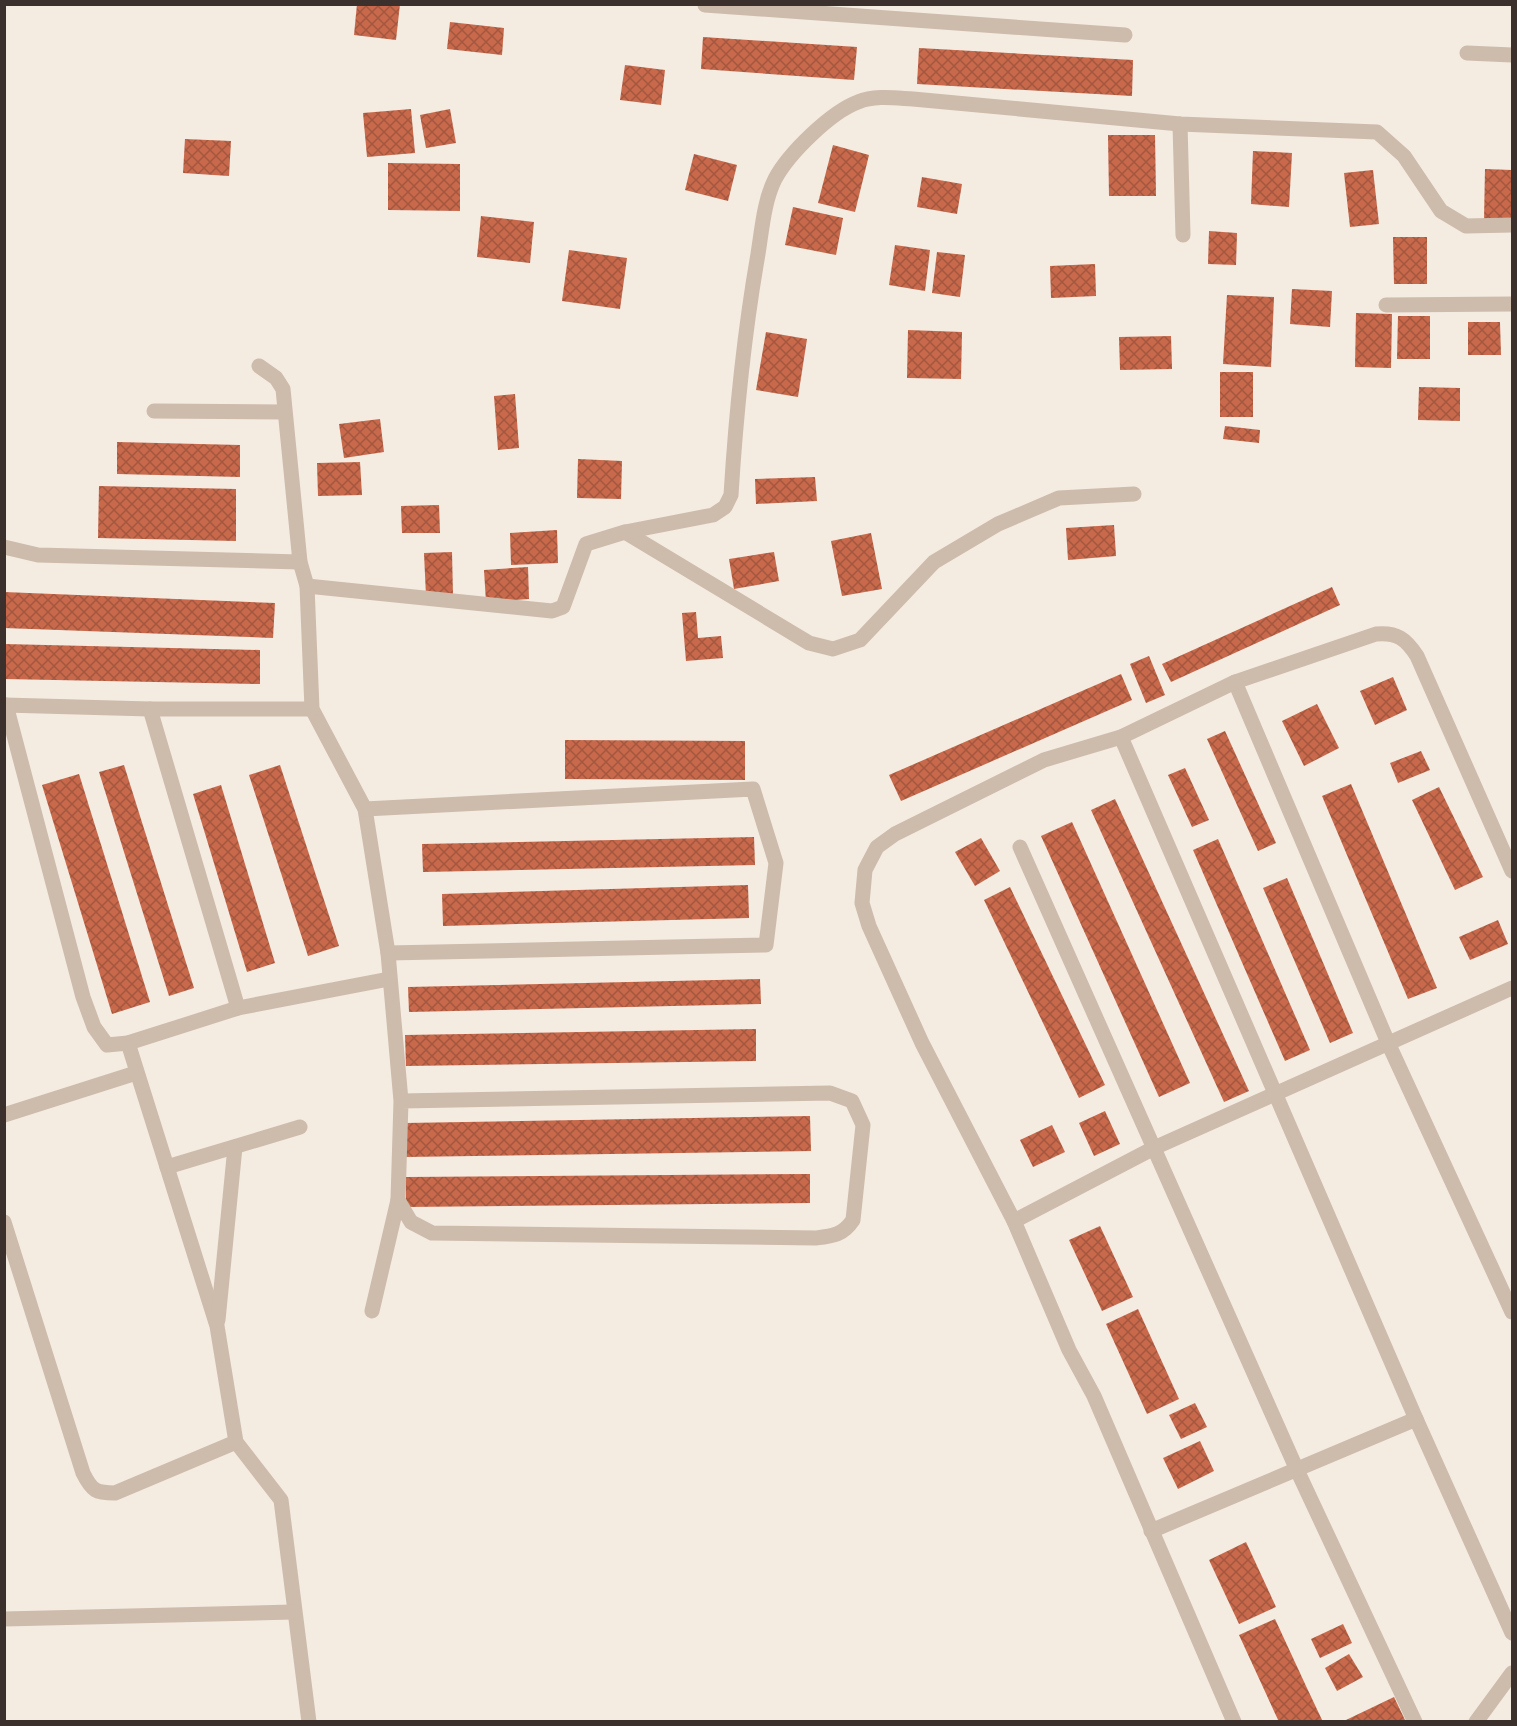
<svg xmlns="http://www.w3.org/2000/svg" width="1517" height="1726" font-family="'Archivo Narrow',sans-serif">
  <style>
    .building { fill: url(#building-cross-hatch) }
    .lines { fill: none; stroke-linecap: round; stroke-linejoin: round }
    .service { stroke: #cdbbac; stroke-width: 15 }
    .minor { stroke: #cdbbac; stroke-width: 15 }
  </style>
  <defs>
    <pattern id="building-cross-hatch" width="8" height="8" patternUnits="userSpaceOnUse" patternTransform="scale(1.5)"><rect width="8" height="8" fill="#c8694b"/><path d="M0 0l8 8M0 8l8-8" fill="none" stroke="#a4573f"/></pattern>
  </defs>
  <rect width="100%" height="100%" fill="#f4ebe1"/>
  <g class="building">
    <polygon points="357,4 400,4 396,40 354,35"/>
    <polygon points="450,22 504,28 502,55 447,49"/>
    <polygon points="703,37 857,47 854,80 701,69"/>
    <polygon points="919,48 1133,60 1132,96 917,84"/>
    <polygon points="625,65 665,70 661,105 620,100"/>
    <polygon points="411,109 415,153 367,157 363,113"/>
    <polygon points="450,109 456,143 426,148 420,115"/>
    <polygon points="1108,135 1155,135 1156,196 1109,196"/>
    <polygon points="185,139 231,141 229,176 183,173"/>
    <polygon points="833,145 869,155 855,212 818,203"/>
    <polygon points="1253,151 1292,153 1289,207 1251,204"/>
    <polygon points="694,154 737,165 728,201 685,190"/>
    <polygon points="388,163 460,164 460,211 388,210"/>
    <polygon points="1485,169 1512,170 1512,221 1484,220"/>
    <polygon points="1373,170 1379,224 1350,227 1344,173"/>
    <polygon points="922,177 962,184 957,214 917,207"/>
    <polygon points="793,207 843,218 836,255 785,245"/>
    <polygon points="481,216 534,222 530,263 477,257"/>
    <polygon points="1209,231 1237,233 1236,265 1208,264"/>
    <polygon points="1393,237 1427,237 1427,284 1394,284"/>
    <polygon points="895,245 930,250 925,291 889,285"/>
    <polygon points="569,250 627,258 620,309 562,301"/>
    <polygon points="937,252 965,255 960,297 932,293"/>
    <polygon points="1095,264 1096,296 1051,298 1050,266"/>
    <polygon points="1292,289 1332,291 1330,327 1290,324"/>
    <polygon points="1227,295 1274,297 1271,367 1223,364"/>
    <polygon points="1356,313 1392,314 1391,368 1355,367"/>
    <polygon points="1398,316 1430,316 1430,359 1397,359"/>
    <polygon points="1468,322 1500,322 1501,355 1468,355"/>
    <polygon points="908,330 962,332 961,379 907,378"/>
    <polygon points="766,332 807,339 798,397 756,390"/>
    <polygon points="1171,336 1172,369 1120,370 1119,337"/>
    <rect x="1220" y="372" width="33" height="45"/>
    <polygon points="1419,387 1460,388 1460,421 1418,420"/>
    <polygon points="515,394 519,448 498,450 494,396"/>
    <polygon points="380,419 384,452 344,458 339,424"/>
    <polygon points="1225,426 1260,430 1259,443 1223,439"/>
    <polygon points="117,442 240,445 240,477 117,474"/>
    <polygon points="578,459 622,461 621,499 577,498"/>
    <polygon points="360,462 362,495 318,496 317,463"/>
    <polygon points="815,477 817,501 756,504 755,479"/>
    <polygon points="99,486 236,489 236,541 98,538"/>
    <polygon points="439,505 440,533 402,533 401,506"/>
    <polygon points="1114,525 1116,556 1068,560 1066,528"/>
    <polygon points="557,530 558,563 511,565 510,533"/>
    <polygon points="871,533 882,589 842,596 831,541"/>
    <polygon points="452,552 453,595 426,596 424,553"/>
    <polygon points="774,552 779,581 734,589 729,559"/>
    <polygon points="528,567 529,599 486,602 484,570"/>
    <polygon points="1332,587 1340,605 1171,682 1162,664"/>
    <polygon points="4,592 275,603 273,638 4,628"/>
    <polygon points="696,612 698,638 721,636 723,658 686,661 682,613"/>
    <polygon points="4,644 260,650 260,684 4,679"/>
    <polygon points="1149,656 1165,695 1146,703 1130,664"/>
    <polygon points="1121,674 1132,700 901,801 889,775"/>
    <polygon points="1393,677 1407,710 1375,725 1360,691"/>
    <polygon points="1317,704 1339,748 1304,766 1282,721"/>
    <polygon points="1225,731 1276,843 1258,851 1207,739"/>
    <polygon points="565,740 745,741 745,780 565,779"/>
    <polygon points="1421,751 1430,770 1398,783 1390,763"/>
    <polygon points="124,765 194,988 169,996 99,772"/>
    <polygon points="280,765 339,946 308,956 249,775"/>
    <polygon points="1185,768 1209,820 1192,827 1168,775"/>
    <polygon points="79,774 150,1002 112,1014 42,785"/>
    <polygon points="1351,784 1437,988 1408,999 1322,796"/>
    <polygon points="221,785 275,963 247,972 193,794"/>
    <polygon points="1439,787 1483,877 1455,890 1412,800"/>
    <polygon points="1115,799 1249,1091 1224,1102 1091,810"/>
    <polygon points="1072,822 1190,1083 1159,1097 1041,836"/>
    <polygon points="754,837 755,865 423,872 422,844"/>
    <polygon points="981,838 1000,871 975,886 955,852"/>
    <polygon points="1218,839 1310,1050 1285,1061 1193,850"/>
    <polygon points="1287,878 1353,1033 1330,1043 1263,888"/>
    <polygon points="748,885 749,918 443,926 442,894"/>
    <polygon points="1010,887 1105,1085 1079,1098 984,900"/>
    <polygon points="1498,920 1508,944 1470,960 1459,937"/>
    <polygon points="760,979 761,1004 409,1012 408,987"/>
    <polygon points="756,1029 756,1061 406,1066 405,1035"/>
    <polygon points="1105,1111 1120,1144 1094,1156 1079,1123"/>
    <polygon points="810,1116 811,1151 405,1157 405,1123"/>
    <polygon points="1052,1125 1065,1152 1033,1167 1020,1140"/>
    <polygon points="810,1174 810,1203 406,1207 406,1177"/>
    <polygon points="1100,1226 1133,1297 1102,1311 1069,1240"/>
    <polygon points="1138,1309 1179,1399 1147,1414 1106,1324"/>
    <polygon points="1195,1403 1207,1427 1181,1439 1169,1415"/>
    <polygon points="1200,1441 1214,1471 1178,1489 1163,1458"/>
    <polygon points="1246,1542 1276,1607 1239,1624 1209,1560"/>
    <polygon points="1275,1619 1306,1686 1323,1722 1279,1722 1239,1635"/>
    <polygon points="1343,1624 1352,1643 1320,1658 1311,1639"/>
    <polygon points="1349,1654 1363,1677 1337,1691 1325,1668"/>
    <polygon points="1394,1697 1406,1722 1346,1722 1346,1720"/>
  </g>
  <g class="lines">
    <g class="service">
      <polyline points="128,1043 217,1326 236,1442 281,1500 309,1722"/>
      <polyline points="4,1115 136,1073"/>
      <polyline points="167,1167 300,1127"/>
      <path d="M4,1222L83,1473C92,1491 96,1493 115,1493L236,1442"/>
      <polyline points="218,1320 235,1147"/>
      <polyline points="4,1619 293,1612"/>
    </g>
    <g class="minor">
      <polyline points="705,5 1125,35"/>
      <polyline points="1467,53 1512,55"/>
      <polyline points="1180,124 1183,235"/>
      <polyline points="1386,305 1512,304"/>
      <path d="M259,366L276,378L283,389L300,562L307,586L312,709L365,809L388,953L401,1101L398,1200L411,1222L432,1233L816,1238C833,1236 843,1235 853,1220L863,1125L852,1101L830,1093L401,1101"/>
      <polyline points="154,411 284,412"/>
      <polyline points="625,532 809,643 833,649 860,640 934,562 998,524 1059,498 1134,494"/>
      <polyline points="4,547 38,555 300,562"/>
      <path d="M307,586L552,611L563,607L586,544L625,532L713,515L725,507L731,495C736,414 744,334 758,254C762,229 764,201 775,179C789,153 831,112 858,102C875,95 895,98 913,99L1180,124L1377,132L1404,156L1441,211L1466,226L1512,225"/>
      <polyline points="1235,682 1389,1045 1512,1312"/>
      <polyline points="4,705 150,709 312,709"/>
      <polyline points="6,705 83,997 94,1027 107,1045 128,1043 238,1008"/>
      <polyline points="150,709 238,1008 389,979"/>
      <polyline points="1121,737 1416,1419 1512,1633"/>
      <polyline points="365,809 753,789 776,863 766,945 388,953"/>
      <polyline points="1020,847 1297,1470 1415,1722"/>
      <polyline points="1014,1221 1154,1148 1512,988"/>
      <polyline points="372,1311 398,1200"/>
      <polyline points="1151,1531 1416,1419"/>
      <path d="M1234,1722L1094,1396L1069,1350L1014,1221L922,1043L869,926L862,903L865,870L877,847L895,834L1044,760L1121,737L1235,682L1376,634C1397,632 1406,639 1417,656L1512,871"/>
      <polyline points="1476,1722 1512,1673"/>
    </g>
  </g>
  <rect width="1517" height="1726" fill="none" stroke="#3b302b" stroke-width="12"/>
</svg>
